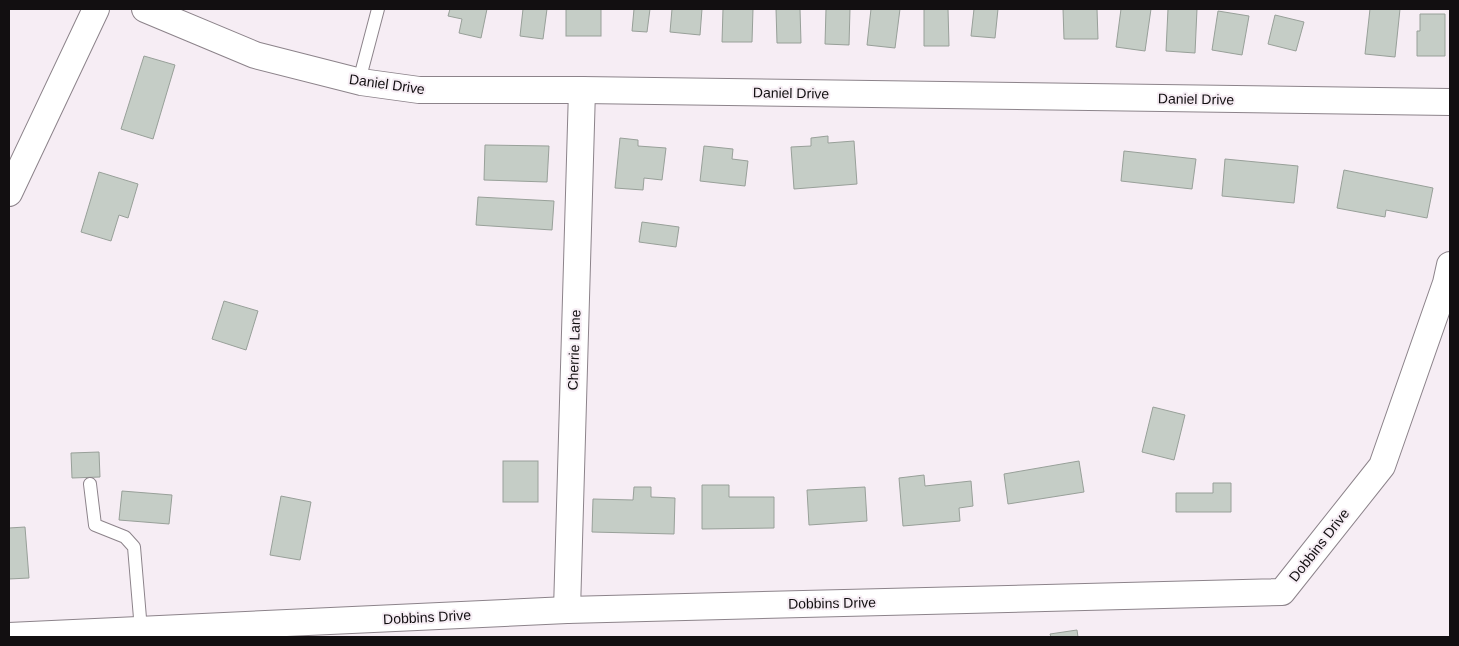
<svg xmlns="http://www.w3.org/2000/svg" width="1459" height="646" font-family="Arial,sans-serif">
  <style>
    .building { fill: #c5cdc6; stroke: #98a099 }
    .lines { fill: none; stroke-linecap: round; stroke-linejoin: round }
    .service-casing { stroke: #8c838a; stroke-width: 14 }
    .minor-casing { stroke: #8c838a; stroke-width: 28 }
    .service { stroke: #fff; stroke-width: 12 }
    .minor { stroke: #fff; stroke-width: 26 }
    .labels { text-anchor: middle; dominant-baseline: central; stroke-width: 4; stroke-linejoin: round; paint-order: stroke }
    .street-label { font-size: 14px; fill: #120f11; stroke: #f6edf4 }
  </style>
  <rect width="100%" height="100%" fill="#f6edf4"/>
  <g class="building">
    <polygon points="450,9 487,9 481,38 459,33 462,19 448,16"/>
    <polygon points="523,9 547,9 543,39 520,36"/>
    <rect x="566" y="9" width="35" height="27"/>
    <polygon points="634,9 650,9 647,32 632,31"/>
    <polygon points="672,9 702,9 700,35 670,32"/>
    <polygon points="723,9 753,9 752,42 722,42"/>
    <polygon points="776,9 800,9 801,43 777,43"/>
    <polygon points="826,9 850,9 849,45 825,44"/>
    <polygon points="871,9 900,9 895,48 867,45"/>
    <polygon points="924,9 948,9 949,46 924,46"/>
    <polygon points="974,9 998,9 995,38 971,36"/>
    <polygon points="1063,9 1097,9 1098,39 1064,39"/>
    <polygon points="1121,9 1151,9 1145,51 1116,47"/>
    <polygon points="1168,9 1197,9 1195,53 1166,51"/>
    <polygon points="1370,9 1400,9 1395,57 1365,54"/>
    <polygon points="1218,11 1249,16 1242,55 1212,50"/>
    <polygon points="1420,14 1445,14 1445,56 1417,56 1417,31 1420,31"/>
    <polygon points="1275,15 1304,22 1296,51 1268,44"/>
    <polygon points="144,56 175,65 153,139 121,129"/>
    <polygon points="828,136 828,143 854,141 857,184 794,189 791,147 811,146 811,138"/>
    <polygon points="620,138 638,140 638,146 666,148 662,180 644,178 643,190 615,188"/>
    <polygon points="485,145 549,146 547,182 484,180"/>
    <polygon points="704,146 733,149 732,159 748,161 745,186 700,181"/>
    <polygon points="1124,151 1196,159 1192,189 1121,181"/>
    <polygon points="1225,159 1298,166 1294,203 1222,196"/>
    <polygon points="1344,170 1433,188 1427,218 1386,210 1385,217 1337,208"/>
    <polygon points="99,172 138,184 128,218 119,215 111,241 81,232"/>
    <polygon points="478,197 554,201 552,230 476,225"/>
    <polygon points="642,222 679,227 676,247 639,242"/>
    <polygon points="224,301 258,311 246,350 212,339"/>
    <polygon points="1153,407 1185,415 1174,460 1142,452"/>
    <polygon points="99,452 100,477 72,478 71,453"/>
    <rect x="503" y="461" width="35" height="41"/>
    <polygon points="1079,461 1084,492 1008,504 1004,474"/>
    <polygon points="924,475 925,486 971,481 973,506 959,508 960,521 903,526 899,478"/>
    <polygon points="1213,483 1231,483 1231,512 1176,512 1176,493 1213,493"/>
    <polygon points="702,485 729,485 729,497 774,497 774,528 702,529"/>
    <polygon points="634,487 651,487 651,497 675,498 674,534 592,532 593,499 633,500"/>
    <polygon points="865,487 867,521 809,525 807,490"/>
    <polygon points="122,491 172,495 169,524 119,520"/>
    <polygon points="281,496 311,502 300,560 270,555"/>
    <polygon points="25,527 29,578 9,579 9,528"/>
    <polygon points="1077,630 1078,637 1051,637 1050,634"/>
  </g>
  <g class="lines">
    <defs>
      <g id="service">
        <polyline points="359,81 378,9"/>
        <polyline points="90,484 95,525 125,537 134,547 141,630"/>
      </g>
      <g id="minor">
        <polyline points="145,9 255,55 361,82 419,90 582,90 1450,102"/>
        <polyline points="9,193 96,9"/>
        <polyline points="567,610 582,90"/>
        <polyline points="9,636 567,610 1282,592 1382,466 1446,283 1450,265"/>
      </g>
    </defs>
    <use href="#service" class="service-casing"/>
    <use href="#minor" class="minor-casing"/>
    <use href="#service" class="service"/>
    <use href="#minor" class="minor"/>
  </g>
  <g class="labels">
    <g class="street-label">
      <text transform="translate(387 84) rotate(8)">Daniel Drive</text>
      <text transform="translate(791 93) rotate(1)">Daniel Drive</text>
      <text transform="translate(1196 99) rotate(1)">Daniel Drive</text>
      <text transform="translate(574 350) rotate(-88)">Cherrie Lane</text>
      <text transform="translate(1319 545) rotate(-52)">Dobbins Drive</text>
      <text transform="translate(832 603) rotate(-1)">Dobbins Drive</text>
      <text transform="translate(427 617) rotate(-3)">Dobbins Drive</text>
    </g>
  </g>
  <rect width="1459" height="646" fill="none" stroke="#120f11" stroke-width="20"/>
</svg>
